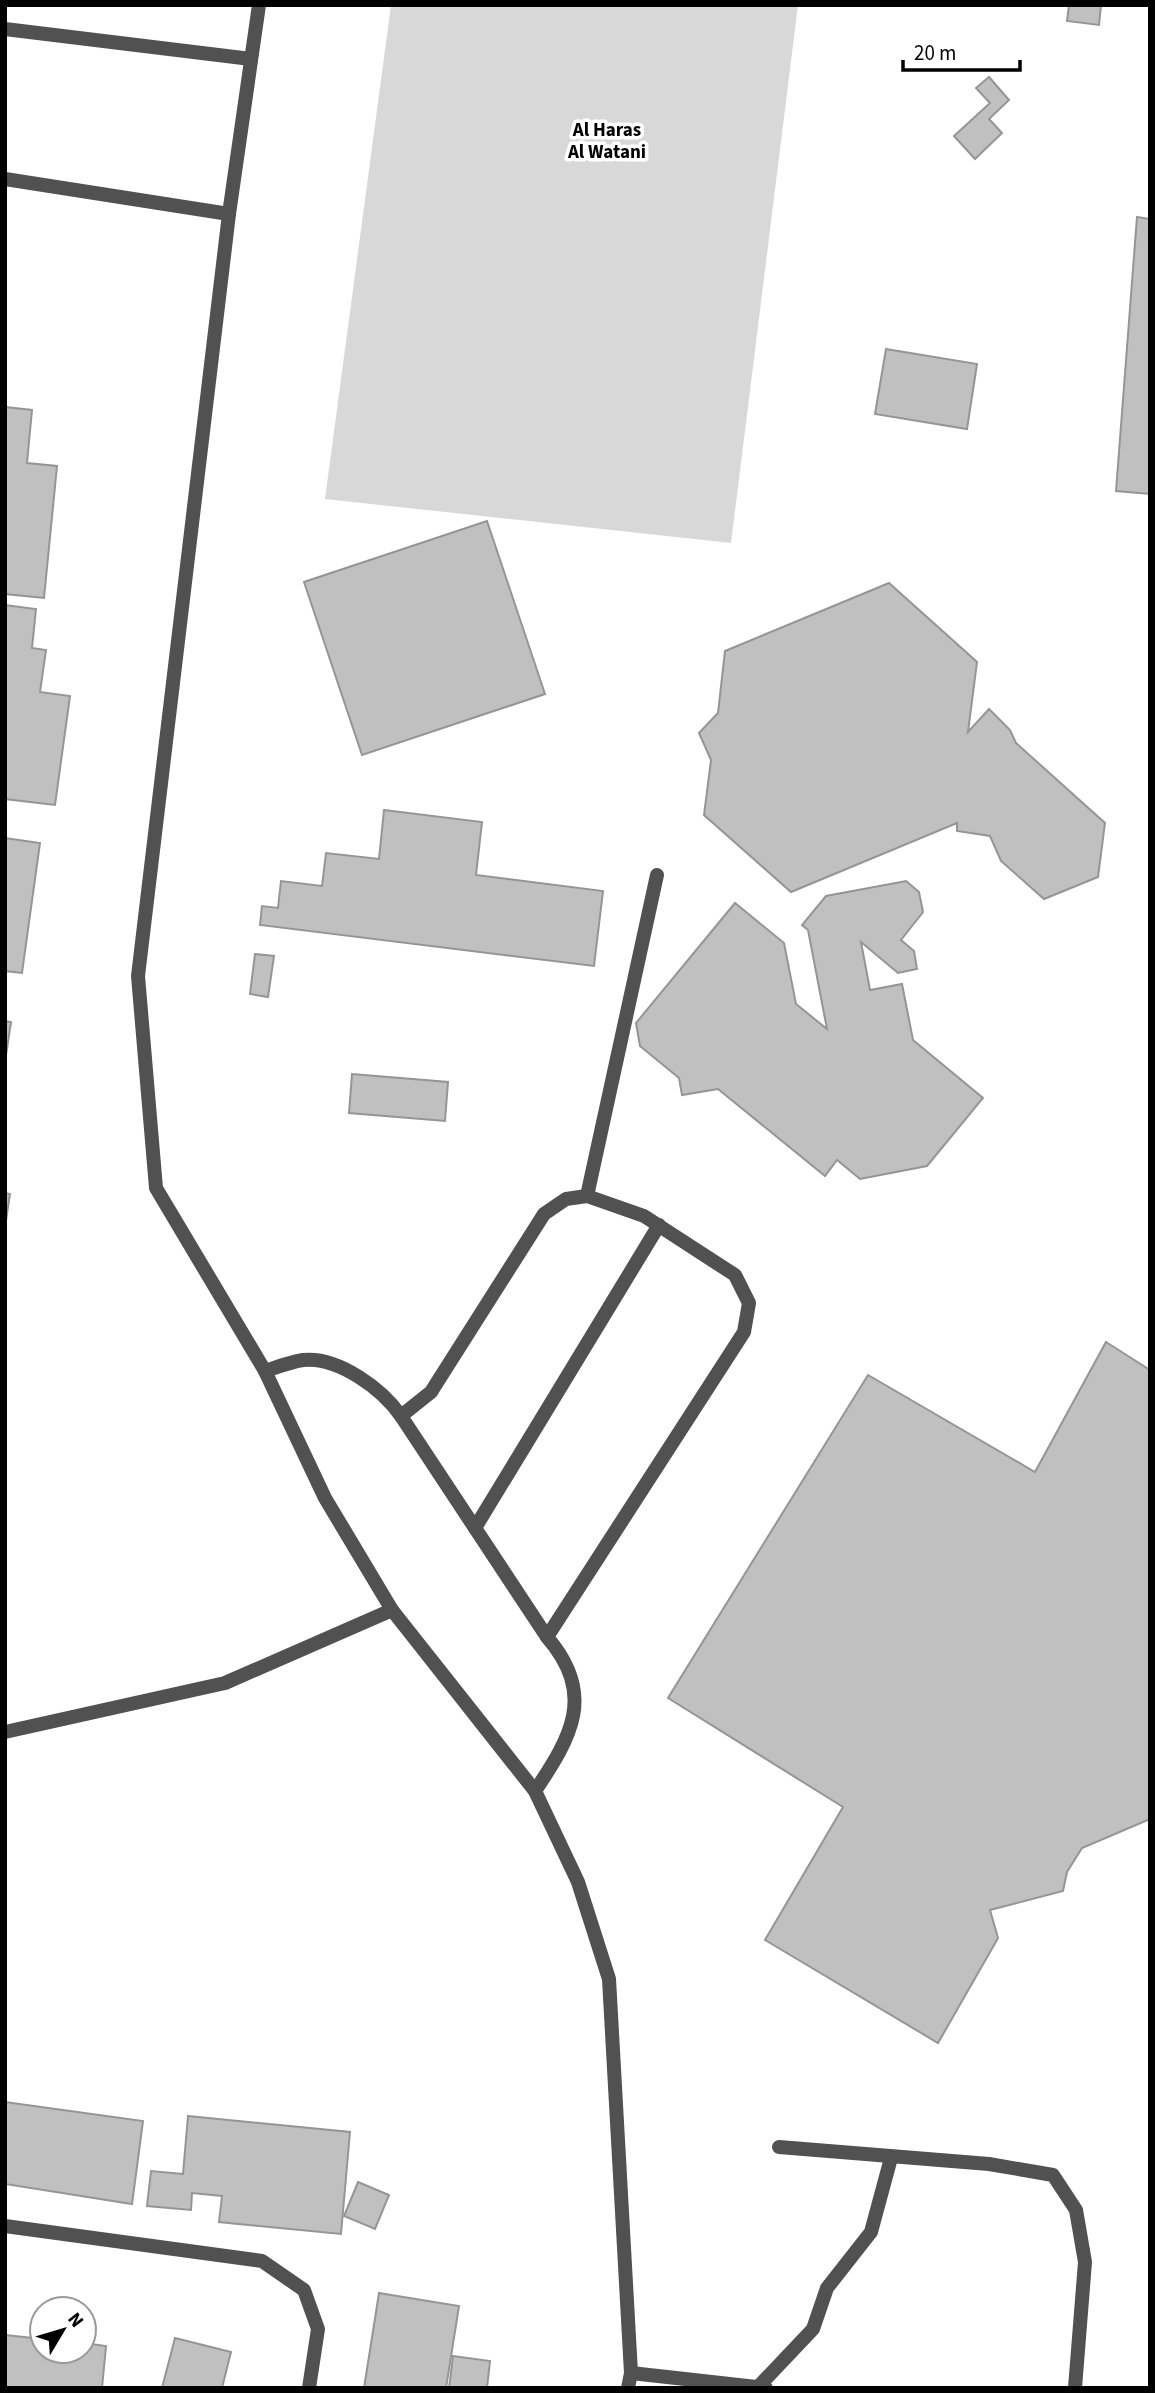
<svg xmlns="http://www.w3.org/2000/svg" width="1155" height="2393" font-family="'Source Sans 3',sans-serif">
  <style>
    .green { fill: #d8d8d8 }
    .building { fill: #c0c0c0; stroke: #959595; stroke-width: 2 }
    .lines { fill: none; stroke-linecap: round; stroke-linejoin: round }
    .service { stroke: #515151; stroke-width: 14 }
    .minor { stroke: #515151; stroke-width: 14 }
    .tertiary { stroke: #515151; stroke-width: 14 }
    .labels { text-anchor: middle; dominant-baseline: central; stroke-width: 7; stroke-linejoin: round; paint-order: stroke }
    .neighbourhood-label { font-size: 19px; font-weight: bold; fill: #000; stroke: #fff }
  </style>
  <rect width="100%" height="100%" fill="#fff"/>
  <polygon class="green" points="391,5 798,5 731,543 325,499"/>
  <g class="building">
    <polygon points="1069,5 1101,5 1099,25 1067,21"/>
    <polygon points="989,77 1009,100 989,119 1002,133 975,159 954,136 990,103 976,88"/>
    <polygon points="1137,217 1150,219 1150,494 1116,491"/>
    <polygon points="886,349 977,364 967,429 875,414"/>
    <polygon points="5,407 32,410 27,463 57,466 44,598 5,594"/>
    <polygon points="487,521 545,694 362,755 304,582"/>
    <polygon points="889,583 977,662 968,732 989,709 1010,730 1016,743 1105,823 1098,877 1044,899 1001,861 990,836 957,831 957,823 791,892 704,815 711,760 699,733 718,713 725,651"/>
    <polygon points="5,605 36,609 32,648 46,650 40,692 70,696 55,805 5,799"/>
    <polygon points="384,810 482,822 476,875 603,891 594,966 260,925 262,906 278,908 281,881 322,886 326,853 379,859"/>
    <polygon points="5,838 40,843 22,973 5,971"/>
    <polygon points="906,881 919,892 923,912 901,940 914,951 917,969 898,973 861,942 870,990 902,984 913,1040 983,1098 927,1166 860,1179 837,1160 825,1176 718,1089 682,1095 679,1078 640,1046 636,1023 735,903 784,943 796,1004 827,1029 808,930 802,925 826,896"/>
    <polygon points="255,954 274,956 268,997 250,994"/>
    <polygon points="5,1021 11,1022 5,1062"/>
    <polygon points="352,1074 448,1082 445,1121 349,1113"/>
    <polygon points="5,1193 10,1194 5,1227"/>
    <polygon points="1106,1342 1150,1370 1150,1819 1082,1848 1067,1872 1063,1891 990,1910 998,1938 938,2043 765,1940 843,1807 668,1698 868,1375 1035,1472"/>
    <polygon points="5,2102 143,2121 132,2204 5,2184"/>
    <polygon points="188,2116 350,2132 341,2234 219,2222 222,2196 192,2193 191,2210 147,2206 151,2171 183,2174"/>
    <polygon points="358,2182 389,2195 375,2229 344,2216"/>
    <polygon points="379,2293 459,2306 446,2388 364,2388"/>
    <polygon points="5,2335 42,2339 42,2351 84,2351 84,2343 106,2346 102,2388 5,2388"/>
    <polygon points="175,2338 231,2352 222,2388 162,2388"/>
    <polygon points="453,2356 490,2361 487,2388 449,2388"/>
  </g>
  <g class="lines">
    <g class="service">
      <polyline points="587,1196 657,875"/>
      <path d="M265,1371C277,1367 290,1362 303,1360C338,1356 382,1389 401,1416L431,1392L544,1214L566,1199L587,1196L644,1216L735,1275L749,1303L744,1332L547,1637C596,1694 572,1736 535,1791"/>
      <polyline points="401,1416 547,1637"/>
      <polyline points="475,1528 659,1225"/>
      <polyline points="779,2147 989,2164 1053,2175 1076,2210 1085,2262 1075,2388"/>
      <polyline points="759,2386 813,2329 827,2288 871,2232 891,2158"/>
    </g>
    <g class="minor">
      <polyline points="5,1732 225,1683 392,1610"/>
      <polyline points="5,2226 262,2261 304,2290 318,2329 309,2388"/>
      <polyline points="631,2373 766,2388"/>
    </g>
    <g class="tertiary">
      <polyline points="259,5 229,214 138,976 156,1188 265,1371 325,1498 392,1610 535,1791 578,1882 609,1979 631,2373 628,2388"/>
      <polyline points="5,29 251,59"/>
      <polyline points="5,179 229,214"/>
    </g>
  </g>
  <g class="labels">
    <g class="neighbourhood-label">
      <text x="607" y="130">Al Haras<tspan x="607" dy="22">Al Watani</tspan></text>
    </g>
  </g>
  <rect width="1155" height="2393" fill="none" stroke="#000000" stroke-width="14"/>
  <g transform="translate(63 2330) rotate(52)"><circle r="33" fill="#ffffff" stroke="#999999" stroke-width="2"/>
  <path d="M0-5L12 26L0 18L-12 26Z" fill="#000000"/>
  <text y="-10" font-size="19" font-weight="bold" text-anchor="middle" fill="#000000">N</text>
  </g>
  <path d="M903 60v10h117v-10" fill="none" stroke="#000000" stroke-width="3.5"/>
  <text x="914" y="60" font-size="21" fill="#000000" stroke="#ffffff" stroke-width="5" paint-order="stroke">20 m</text>
</svg>
